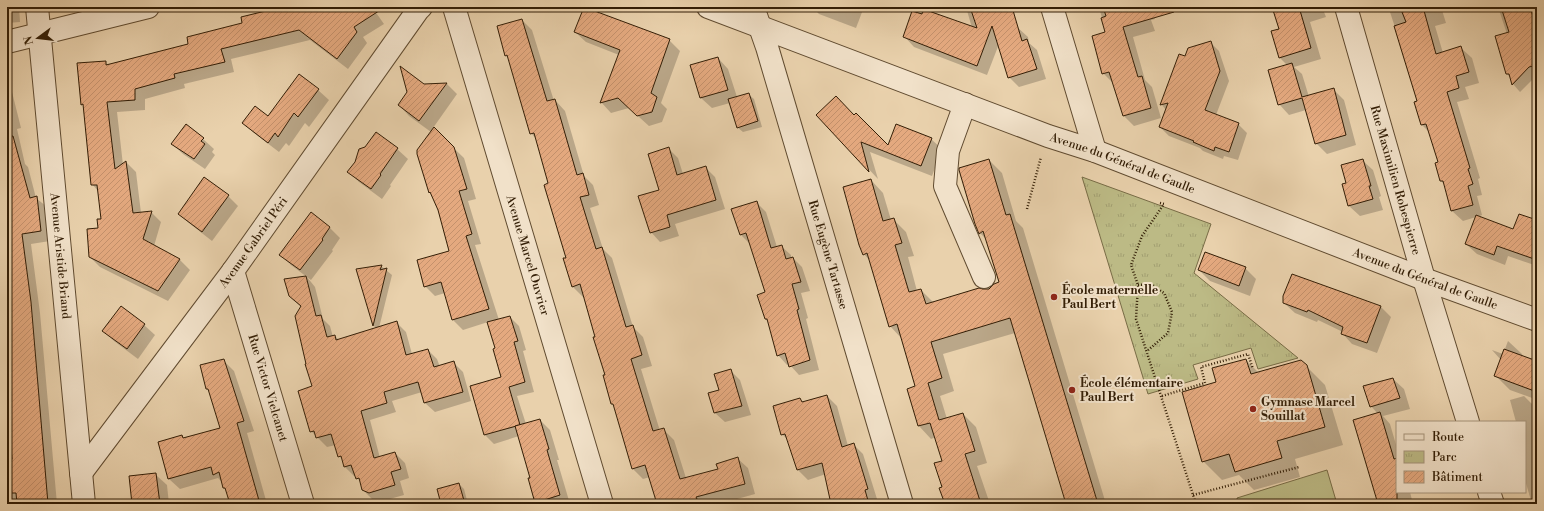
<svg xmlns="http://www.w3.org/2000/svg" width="1544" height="511" font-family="'Libre Bodoni',serif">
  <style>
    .green { fill: #bcba85; stroke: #786c46 }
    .park { fill: url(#park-tufts); stroke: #786c46 }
    .shadow { fill: #0003 }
    .building { fill: url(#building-hatch); stroke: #331e06 }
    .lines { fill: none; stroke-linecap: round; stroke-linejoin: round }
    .minor-casing { stroke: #604b30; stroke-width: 24 }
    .path { stroke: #331e06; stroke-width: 2.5; stroke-dasharray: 1 2; stroke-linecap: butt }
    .minor { stroke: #f1e1c9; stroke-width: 22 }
    .poi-dot { fill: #8f2418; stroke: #f1e1c9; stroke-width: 1.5 }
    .labels { text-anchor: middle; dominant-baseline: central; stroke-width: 4; stroke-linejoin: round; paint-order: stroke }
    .street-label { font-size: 12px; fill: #331e06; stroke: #f1e1c9 }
    .poi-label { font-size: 12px; font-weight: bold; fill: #331e06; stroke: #f1e1c9; text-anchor: start }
  </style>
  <defs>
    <pattern id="park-tufts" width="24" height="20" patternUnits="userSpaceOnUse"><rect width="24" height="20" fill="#bcba85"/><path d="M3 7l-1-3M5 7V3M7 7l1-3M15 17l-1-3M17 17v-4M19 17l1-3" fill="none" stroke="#a29f71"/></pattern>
    <pattern id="building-hatch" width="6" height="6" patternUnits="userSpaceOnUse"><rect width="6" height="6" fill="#e4a97f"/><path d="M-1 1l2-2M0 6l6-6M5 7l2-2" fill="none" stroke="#c4916c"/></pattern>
  </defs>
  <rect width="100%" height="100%" fill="#e9d1ac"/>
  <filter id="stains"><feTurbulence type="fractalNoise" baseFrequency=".005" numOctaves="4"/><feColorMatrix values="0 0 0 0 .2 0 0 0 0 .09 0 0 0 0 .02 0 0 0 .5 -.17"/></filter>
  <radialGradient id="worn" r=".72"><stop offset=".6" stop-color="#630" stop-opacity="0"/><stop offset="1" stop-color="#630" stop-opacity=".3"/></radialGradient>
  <polygon class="green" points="1327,470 1337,504 1238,504 1237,498"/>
  <polygon class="park" points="1082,177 1211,224 1194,273 1298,358 1258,369 1251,348 1193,365 1198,379 1148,394"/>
  <g class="shadow">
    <polygon points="7,7 19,7 20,22 7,23"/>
    <polygon points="285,7 372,7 384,24 363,37 367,43 348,69 310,40 231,59 234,72 184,84 185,88 145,99 145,110 117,112 123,165 126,162 136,172 141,213 151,212 161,222 154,246 180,260 190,270 168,301 100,267 90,257 102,220 98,191 92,184 85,107 82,104 105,62 108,65 190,45"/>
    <polygon points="812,7 864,7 856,28 819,14"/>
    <polygon points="966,7 1011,7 1017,27 1028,37 1029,43 1037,50 1046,79 1019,87 1009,77 999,44 987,75 914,47 904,36 972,28"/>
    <polygon points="1099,7 1151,7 1155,19 1151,20 1155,31 1133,37 1145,80 1152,87 1161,118 1134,126 1124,116 1113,83 1103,73 1106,33"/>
    <polygon points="1273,7 1322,7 1326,17 1310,22 1321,59 1294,67 1302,74 1309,97 1333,89 1344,100 1356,145 1327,154 1316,143 1306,110 1289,115 1279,104 1287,65 1279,57 1281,29"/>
    <polygon points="1385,7 1441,7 1446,23 1435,26 1443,53 1461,48 1472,58 1479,83 1465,87 1469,99 1457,102 1480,178 1478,179 1482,195 1477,196 1482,215 1477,217 1514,231 1537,221 1537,266 1508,256 1505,265 1477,254 1466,244 1476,217 1463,221 1452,211 1445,185 1441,181 1439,163 1430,133 1422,125 1419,101 1390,12"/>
    <polygon points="1498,7 1535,7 1537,14 1537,75 1520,92 1513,84 1511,78 1507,74 1507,34"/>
    <polygon points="522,20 532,30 554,101 555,100 565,111 584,176 593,185 599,205 590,208 603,249 612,258 633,327 643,337 652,366 641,369 660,431 663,429 674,440 686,478 719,470 737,458 748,468 755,494 719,504 658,504 650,477 643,479 633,469 614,406 612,404 606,375 584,296 583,297 572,286 550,184 537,140 531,133 509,59 506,56"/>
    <polygon points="575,32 669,40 680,51 661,103 667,109 662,122 649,126 629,108 611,113 601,102 619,55 586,42"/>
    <polygon points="1210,42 1219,51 1229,81 1216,115 1238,124 1247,133 1238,160 1224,156 1223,159 1203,151 1200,148 1169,136 1160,127 1166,110 1162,105 1180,55 1186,58"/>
    <polygon points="718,58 728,69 737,97 748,94 754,99 762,127 743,132 737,127 730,103 712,108 701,98 691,66"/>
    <polygon points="447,84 457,94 433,128 464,158 476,199 468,201 481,244 475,245 499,320 510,317 519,326 526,350 523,351 534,392 517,396 526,424 540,420 550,430 559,460 557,460 570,504 538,504 536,502 532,478 519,436 494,444 485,435 471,387 502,378 496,349 488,322 463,330 453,320 445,293 435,296 425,286 450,252 439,210 433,195 430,192 431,132 409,116 399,105 424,85"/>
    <polygon points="7,87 12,92 21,128 17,129 25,164 28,167 36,198 47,207 50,241 31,244 40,313 57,504 13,504 7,501 7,467 14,460 10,419 7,419"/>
    <polygon points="318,90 329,100 309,127 305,123 289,146 286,143 279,152 254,133 243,123 268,117"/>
    <polygon points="818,115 854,116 889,147 931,139 942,149 932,176 870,152 878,179"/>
    <polygon points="203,139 214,149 212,152 215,155 205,169 183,154 172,144"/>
    <polygon points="397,149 408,159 390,185 391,186 382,199 359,182 349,172"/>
    <polygon points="669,149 678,158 683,174 706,168 715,177 725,209 675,224 679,236 660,242 651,232"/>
    <polygon points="989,160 1002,173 1016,221 1023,228 1106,504 1067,504 1015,333 943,354 954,391 940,396 947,419 963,414 976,427 987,463 977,466 990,504 949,504 943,461 936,437 931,439 919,426 908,390 917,387 902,339 890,326 870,261 864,254 871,180 883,193 891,220 893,219 906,232 914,256 908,257 917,291 921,290 934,303 989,290 1000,283 987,240 980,233"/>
    <polygon points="1362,160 1373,170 1381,196 1379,197 1383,210 1360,216 1349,206 1343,185 1347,183"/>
    <polygon points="204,178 228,196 238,206 212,241 189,223 179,214"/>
    <polygon points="756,202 766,212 777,247 781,246 791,255 791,258 793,258 802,267 810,291 801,293 808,318 806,319 819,370 799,375 789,364 787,365 778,355 769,322 765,319 766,293 750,244 741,235"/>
    <polygon points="311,214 330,228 340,238 332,250 333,251 311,280 291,265 281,255"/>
    <polygon points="381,266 392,275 379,328 397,323 406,332 412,354 428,350 437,359 440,367 453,362 463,372 471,401 435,412 425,403 422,392 392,401 396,412 370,420 380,458 395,453 405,463 409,478 400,481 404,495 379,502 373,500 363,490 361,482 356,476 354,476 345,467 343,460 339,456 336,445 327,447 311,431 313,386 301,307 289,296 286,280 307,277 315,287 323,319 330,326 333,337 335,336 339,340 377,329 374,326 357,270"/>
    <polygon points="1245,268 1256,279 1250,296 1210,281 1199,270"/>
    <polygon points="1292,275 1381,307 1391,317 1377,353 1352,344 1342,333 1343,332 1318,320 1317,322 1295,313 1284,303"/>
    <polygon points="144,325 155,335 138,359 114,341 103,331"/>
    <polygon points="1508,341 1522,354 1524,362 1537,367 1537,397 1533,393 1535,399 1510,390 1496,376 1501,360 1492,350 1503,354"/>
    <polygon points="223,360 234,371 254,431 247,433 267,504 231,504 227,491 224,488 223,483 218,478 180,489 169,479 159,443 181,436 184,438 221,428 210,392 207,389"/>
    <polygon points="1246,360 1259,373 1306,366 1325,385 1343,445 1295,459 1300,477 1254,490 1239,475 1222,480 1203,461 1217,383"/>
    <polygon points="731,371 740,380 751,415 725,422 715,413 709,394 720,390"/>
    <polygon points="1393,379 1404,389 1410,409 1383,416 1390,424 1397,448 1397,492 1410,492 1413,504 1379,504 1378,414 1371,406"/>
    <polygon points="827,396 837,406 848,446 853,444 863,454 877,499 874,500 876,504 820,504 832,501 826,474 808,480 798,470 789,441 782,434 800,399 804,403"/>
    <polygon points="1524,396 1534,406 1537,416 1537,504 1532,504 1525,480 1525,422 1516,422 1510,400"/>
    <polygon points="156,475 167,485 169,504 133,504"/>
    <polygon points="459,484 464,489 468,504 442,504"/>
  </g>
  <g class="building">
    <polygon points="282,7 385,7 354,27 357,32 337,59 299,30 221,49 225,62 174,74 175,78 135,89 135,100 107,102 115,169 126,161 133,213 152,211 143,239 180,259 158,291 89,257 87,229 98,228 97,219 101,219 97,185 91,185 83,104 81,105 77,63 106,61 106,65 188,44 187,37 242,23 241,17"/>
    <polygon points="584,7 670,39 651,93 657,97 652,112 637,116 618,98 600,103 620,50 574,32"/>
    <polygon points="970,7 1012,7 1022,41 1027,39 1037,69 1008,78 992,26 977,66 903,37 912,11 922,14 923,9 977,28"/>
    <polygon points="1103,7 1173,7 1174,12 1123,27 1138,77 1142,76 1151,108 1123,116 1109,72 1102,74 1092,36 1105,32 1101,18 1106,16"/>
    <polygon points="1272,7 1299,7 1311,48 1279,58 1271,31 1279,29"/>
    <polygon points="1400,7 1423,7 1436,54 1461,46 1469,72 1456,76 1459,88 1447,92 1470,168 1468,169 1473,184 1468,186 1473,205 1451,211 1443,181 1440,181 1435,163 1438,162 1426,124 1421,125 1414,102 1417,101 1394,26 1406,22"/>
    <polygon points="1501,7 1530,7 1537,30 1537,65 1529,67 1512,85 1509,74 1506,74 1495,36 1509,32"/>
    <polygon points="522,19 547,101 555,99 577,175 583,173 589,195 580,197 596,249 602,247 626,327 633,325 642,355 631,359 653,431 664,428 680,479 718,469 716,464 738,457 745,484 696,497 697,499 682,504 657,504 645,465 632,469 613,404 611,404 603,375 605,375 593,337 595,337 580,284 572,287 563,258 566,258 544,185 548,183 534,133 530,134 507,55 505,56 497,26"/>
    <polygon points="1211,41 1220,71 1205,110 1239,123 1229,152 1215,147 1214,151 1193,142 1194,141 1159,127 1168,103 1160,105 1179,54 1185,56 1188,48"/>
    <polygon points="718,57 728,90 700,98 690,65"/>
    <polygon points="1292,63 1302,97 1334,88 1346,135 1315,144 1302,98 1278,105 1268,70"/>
    <polygon points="400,66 424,84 447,83 419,121 398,105 407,92"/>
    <polygon points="299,74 319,89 298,117 294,113 278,137 275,133 268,143 242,123 255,106 268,116"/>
    <polygon points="749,93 758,121 737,128 728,99"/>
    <polygon points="836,96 854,115 856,113 888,145 896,124 932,138 921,166 861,142 869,172 816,115"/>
    <polygon points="186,124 204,138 201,141 205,144 194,159 171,144"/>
    <polygon points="434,127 454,147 467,189 459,191 472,234 466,236 489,309 452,320 441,282 424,287 417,260 449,251 438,210 430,192 429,193 417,154 417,150"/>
    <polygon points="376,132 398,148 380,174 381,175 371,189 347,172 355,162 359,149 365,147"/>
    <polygon points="13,136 30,198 37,196 41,231 22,234 31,302 48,504 17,504 16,493 7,493 7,465 12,459 7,409 7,375 11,374 8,339 7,339 7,304 11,304 7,279 7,137"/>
    <polygon points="669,147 677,175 706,166 716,200 667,215 670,227 650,233 638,196 659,190 648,154"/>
    <polygon points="989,159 1006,215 1010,214 1098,504 1066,504 1010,318 931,342 942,378 928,383 939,420 963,413 975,451 965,454 981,504 945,504 939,488 942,487 934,463 942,461 930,423 918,426 907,389 915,386 897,324 889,327 867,253 863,255 859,245 843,187 871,179 883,221 894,218 902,243 895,245 909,292 921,289 926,304 979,288 983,289 989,289 994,284 999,282 983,231 979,234 975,224 959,170 959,168"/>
    <polygon points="1363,159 1371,186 1369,186 1373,199 1348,206 1342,184 1346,183 1341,165"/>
    <polygon points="204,177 229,195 202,232 178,214"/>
    <polygon points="757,201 771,248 782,245 786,259 793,257 801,282 792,284 799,309 797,310 810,360 789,367 785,353 777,356 767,319 765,319 757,295 765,292 746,233 740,235 731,209"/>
    <polygon points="311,212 330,227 322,239 323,240 300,270 279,255"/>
    <polygon points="1519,214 1537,220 1537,260 1497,246 1494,255 1465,244 1476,215 1513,229"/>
    <polygon points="1205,252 1246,267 1239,286 1198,270"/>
    <polygon points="382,265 380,270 387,268 373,326 356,269"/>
    <polygon points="1292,274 1381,306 1367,343 1341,334 1343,327 1308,310 1307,312 1283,303 1283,296"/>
    <polygon points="306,276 316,316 321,315 327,337 335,335 336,340 397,321 406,355 428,349 434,367 454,361 463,392 424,403 418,382 384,392 387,403 361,411 374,458 395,452 401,469 391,472 395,485 369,493 362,490 359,478 356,479 351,465 344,467 341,456 338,457 331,434 316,438 314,431 310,432 298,391 312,386 305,364 306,364 295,316 301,306 289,296 284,279"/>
    <polygon points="121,306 145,324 127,349 102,331"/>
    <polygon points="510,316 518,341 514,342 525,382 509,387 520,425 484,435 470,386 501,377 493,349 495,348 487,322"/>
    <polygon points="1504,349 1537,361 1537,392 1494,376"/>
    <polygon points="224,359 244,421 237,423 260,504 230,504 225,488 223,488 219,472 213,475 211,467 168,479 158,442 182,435 183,438 220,428 208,389 206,389 200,365"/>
    <polygon points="1246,359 1251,374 1301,360 1307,365 1325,427 1277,441 1282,458 1235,472 1229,454 1202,462 1182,392 1216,382 1212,368"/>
    <polygon points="731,369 742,406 714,413 708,393 719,390 714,374"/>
    <polygon points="1393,378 1400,398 1370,407 1363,386"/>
    <polygon points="827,395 842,447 854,443 868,489 865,490 869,504 831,504 822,463 797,470 785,434 781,435 773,406 800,398 802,402"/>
    <polygon points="1380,412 1394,459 1397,458 1397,504 1378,504 1353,420"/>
    <polygon points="540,419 549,449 547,450 560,495 535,503 528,478 530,478 515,426"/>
    <polygon points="156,473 160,504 132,504 129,476"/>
    <polygon points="459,483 465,504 441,504 437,489"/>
  </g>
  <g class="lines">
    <defs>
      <g id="minor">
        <path id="s1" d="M37,7L84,504"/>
        <path id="s2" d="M454,7L602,504"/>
        <path id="s3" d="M708,7L1048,136L1095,151L1424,279L1537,320"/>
        <path id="s4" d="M753,7L767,47L902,504"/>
        <polyline points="1052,7 1095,151"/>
        <path id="s5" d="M1346,7L1424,279L1468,422"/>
        <polyline points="7,42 148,7"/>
        <polyline points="965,104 948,151 945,186 984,277"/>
        <path id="s6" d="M233,271L303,504"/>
        <path id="s7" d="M81,473L233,271L418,10L421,7"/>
        <polyline points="1489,492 1493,504"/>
      </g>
    </defs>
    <use href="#minor" class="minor-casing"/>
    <g class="path">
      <polyline points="1160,203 1164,204 1142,236 1131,265 1138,285 1136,319 1196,504"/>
      <polyline points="1027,209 1041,157"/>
      <polyline points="1138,285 1150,284 1164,293 1172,312 1168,333 1147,351"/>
      <polyline points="1162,396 1205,383 1201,367 1248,354 1253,369"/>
      <polyline points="1193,495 1299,467"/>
    </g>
    <use href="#minor" class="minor"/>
  </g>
  <g class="poi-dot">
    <circle cx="1054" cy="297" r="4"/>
    <circle cx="1072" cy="390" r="4"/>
    <circle cx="1253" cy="409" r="4"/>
  </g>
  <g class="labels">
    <g class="street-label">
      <text stroke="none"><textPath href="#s3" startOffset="443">Avenue du Général de Gaulle</textPath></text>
      <text stroke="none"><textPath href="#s5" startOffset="180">Rue Maximilien Robespierre</textPath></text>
      <text stroke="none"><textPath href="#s7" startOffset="288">Avenue Gabriel Péri</textPath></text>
      <text stroke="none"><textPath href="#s4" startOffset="259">Rue Eugène Tartasse</textPath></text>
      <text stroke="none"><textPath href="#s1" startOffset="250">Avenue Aristide Briand</textPath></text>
      <text stroke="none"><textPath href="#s2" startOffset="259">Avenue Marcel Ouvrier</textPath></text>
      <text stroke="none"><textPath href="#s3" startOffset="767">Avenue du Général de Gaulle</textPath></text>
      <text stroke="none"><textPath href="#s6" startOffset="122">Rue Victor Vielcanet</textPath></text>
    </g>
    <g class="poi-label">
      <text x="1062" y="290">École maternelle<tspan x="1062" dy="14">Paul Bert</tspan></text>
      <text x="1080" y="383">École élémentaire<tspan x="1080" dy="14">Paul Bert</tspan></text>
      <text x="1261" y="402">Gymnase Marcel<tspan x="1261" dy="14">Souillat</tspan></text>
    </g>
  </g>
  <rect width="1544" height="511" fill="none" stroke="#e9d1ac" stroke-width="24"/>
  <rect x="8" y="8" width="1528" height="495" fill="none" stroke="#331e06" stroke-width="2"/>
  <rect x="12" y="12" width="1520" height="487" fill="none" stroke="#331e06"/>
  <rect x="1396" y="421" width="130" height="72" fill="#f1e1c9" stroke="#a5937b"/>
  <rect x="1404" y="434" width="20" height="6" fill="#f1e1c9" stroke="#a5937b"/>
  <text x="1432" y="441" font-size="12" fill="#331e06">Route</text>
  <rect x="1404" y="451" width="20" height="12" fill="url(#park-tufts)" stroke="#a5937b"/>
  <text x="1432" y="461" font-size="12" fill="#331e06">Parc</text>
  <rect x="1404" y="471" width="20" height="12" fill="url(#building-hatch)" stroke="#a5937b"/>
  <text x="1432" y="481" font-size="12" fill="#331e06">Bâtiment</text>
  <g transform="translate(38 38) rotate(255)" stroke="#f1e1c9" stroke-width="3" paint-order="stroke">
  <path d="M0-3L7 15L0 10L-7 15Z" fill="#331e06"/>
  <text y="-6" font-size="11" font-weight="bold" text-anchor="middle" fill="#331e06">N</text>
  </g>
  <rect width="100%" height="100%" filter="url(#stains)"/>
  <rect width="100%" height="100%" fill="url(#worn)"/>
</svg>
